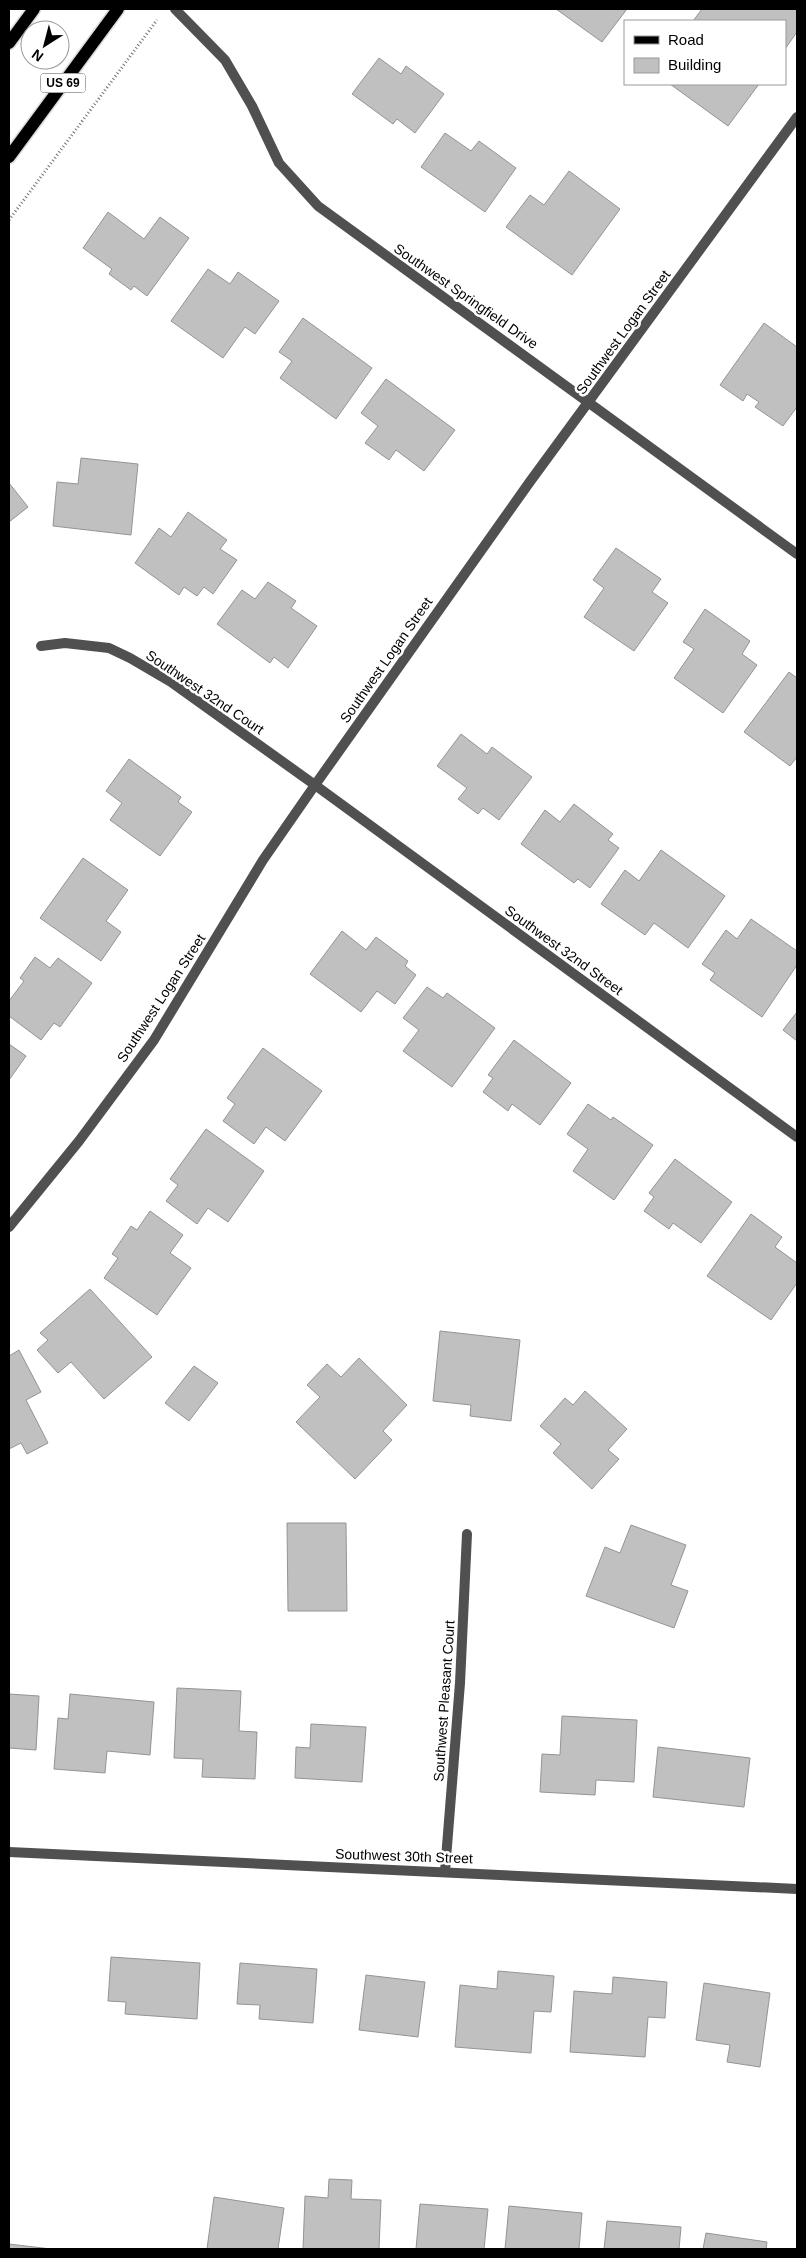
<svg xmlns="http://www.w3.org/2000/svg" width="806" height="2258" font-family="Arial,sans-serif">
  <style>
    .building { fill: #c0c0c0; stroke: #949494 }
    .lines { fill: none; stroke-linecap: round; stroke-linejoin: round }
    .primary-casing { stroke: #dbdbdb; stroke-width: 15 }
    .path { stroke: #727272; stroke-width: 3; stroke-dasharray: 1 2.5; stroke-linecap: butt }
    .street { stroke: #505050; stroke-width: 10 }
    .primary { stroke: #000; stroke-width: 12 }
    .labels { text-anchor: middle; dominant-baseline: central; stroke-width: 5; stroke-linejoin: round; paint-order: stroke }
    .shield { fill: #fff; stroke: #4c4c4c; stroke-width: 1 }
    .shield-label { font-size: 12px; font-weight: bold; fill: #000 }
    .street-label { font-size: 14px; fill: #000; stroke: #fff }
  </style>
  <rect width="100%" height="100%" fill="#fff"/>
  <g class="building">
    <polygon points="556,9 627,9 602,42"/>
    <polygon points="702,9 797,9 797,32 785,49 785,21 693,21"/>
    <polygon points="379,58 401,74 406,66 444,94 415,133 397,119 393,124 352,94"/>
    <polygon points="670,84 759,84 728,126"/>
    <polygon points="445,133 471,151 479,141 516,168 485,212 421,167"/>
    <polygon points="569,171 620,209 572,275 506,227 530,195 544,205"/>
    <polygon points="108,212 144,239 160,217 189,238 147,296 134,286 131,290 109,274 112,269 83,248"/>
    <polygon points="208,269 230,284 238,272 279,301 255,334 245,327 223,358 171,321"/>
    <polygon points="303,318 372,368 336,419 280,378 292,361 279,352"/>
    <polygon points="764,323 797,347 797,407 783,426 755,407 759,402 747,394 743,401 720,385"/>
    <polygon points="386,379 455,430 424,471 396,450 389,460 365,443 378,426 361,413"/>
    <polygon points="81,458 138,464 131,535 53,526 57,482 78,484"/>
    <polygon points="9,483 28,507 9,522"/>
    <polygon points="188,512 227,540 220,549 237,560 213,594 204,587 197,596 184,587 179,595 135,563 159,528 171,537"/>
    <polygon points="616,548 661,579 652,592 668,603 634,651 584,617 604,588 593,580"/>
    <polygon points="268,582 296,601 291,608 317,626 288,668 274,657 270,663 217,624 242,590 255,599"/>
    <polygon points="705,609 750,641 742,654 757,665 723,713 674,678 694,649 683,642"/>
    <polygon points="789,672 797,678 797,757 790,766 744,732"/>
    <polygon points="461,734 487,754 492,747 532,777 499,820 483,808 478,814 458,799 467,788 437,766"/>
    <polygon points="129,759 181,797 178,802 192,812 160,856 110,820 122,803 106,791"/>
    <polygon points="574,804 613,834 608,840 619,848 590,888 578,879 574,883 521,844 545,810 560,822"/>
    <polygon points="661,850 725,896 688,948 654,923 645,935 601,904 625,870 639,881"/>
    <polygon points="83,858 128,890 106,921 121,932 101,961 40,918"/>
    <polygon points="751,919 797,951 797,965 762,1017 710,980 715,973 702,964 726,930 737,939"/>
    <polygon points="342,931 366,950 376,937 408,961 405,966 416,975 395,1004 377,991 361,1012 310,974"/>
    <polygon points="35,957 50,968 58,958 92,983 60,1027 54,1023 41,1040 9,1016 9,1001 24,981 20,978"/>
    <polygon points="427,987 443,998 447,993 495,1028 452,1087 403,1051 419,1030 403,1018"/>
    <polygon points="797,1012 797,1041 783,1030"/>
    <polygon points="514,1040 571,1083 540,1125 512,1104 508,1111 483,1092 493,1078 488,1075"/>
    <polygon points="9,1044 26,1056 9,1080"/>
    <polygon points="263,1048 322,1091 285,1141 266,1127 254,1144 223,1121 235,1104 227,1098"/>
    <polygon points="588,1104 611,1120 613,1117 653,1145 614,1200 573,1171 588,1149 567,1134"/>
    <polygon points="206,1129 264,1171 228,1222 208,1208 197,1224 166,1201 178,1185 170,1179"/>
    <polygon points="675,1159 732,1202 701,1243 673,1223 669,1229 644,1211 654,1197 649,1193"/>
    <polygon points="150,1211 183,1235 170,1253 191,1268 157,1315 104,1278 118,1258 112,1254 131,1226 137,1230"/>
    <polygon points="751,1214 782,1237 775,1247 797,1263 797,1283 771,1320 707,1276"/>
    <polygon points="90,1289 152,1357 104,1399 71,1362 58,1373 37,1350 48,1340 40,1333"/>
    <polygon points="440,1331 520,1340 511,1421 470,1416 471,1405 433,1401"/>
    <polygon points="19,1350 41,1392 26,1400 48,1443 27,1454 21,1443 9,1449 9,1356"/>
    <polygon points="359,1358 407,1405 383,1431 392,1440 355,1479 296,1422 320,1397 307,1385 327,1364 341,1377"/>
    <polygon points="194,1366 218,1383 189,1421 165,1403"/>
    <polygon points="585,1391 627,1429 608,1450 619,1459 592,1489 553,1453 561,1444 540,1426 565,1398 573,1405"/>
    <polygon points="287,1523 346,1523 347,1611 288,1611"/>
    <polygon points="631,1525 686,1545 671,1585 688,1591 674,1628 586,1596 605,1547 620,1553"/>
    <polygon points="177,1688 241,1691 239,1731 257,1732 255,1779 202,1777 203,1759 174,1758"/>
    <polygon points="9,1694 39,1696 36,1750 9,1748"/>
    <polygon points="70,1694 154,1702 150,1755 107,1751 105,1773 54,1769 58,1718 68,1719"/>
    <polygon points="562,1716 637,1720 634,1782 596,1780 595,1795 540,1792 542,1754 560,1755"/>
    <polygon points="311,1724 366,1727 362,1782 295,1778 296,1747 310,1748"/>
    <polygon points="658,1747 750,1758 744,1807 653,1797"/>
    <polygon points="111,1957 200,1963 197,2019 125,2014 126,2002 108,2001"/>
    <polygon points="240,1963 317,1969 313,2023 259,2019 260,2005 237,2004"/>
    <polygon points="498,1971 554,1976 551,2012 534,2011 531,2053 455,2047 460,1985 497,1989"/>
    <polygon points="366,1975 425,1982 418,2037 359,2030"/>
    <polygon points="613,1977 667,1982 665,2018 648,2017 645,2057 570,2052 574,1991 612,1994"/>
    <polygon points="704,1983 770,1993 760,2067 727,2062 730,2045 696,2040"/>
    <polygon points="329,2179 352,2180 351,2199 381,2200 379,2249 303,2249 305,2196 328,2198"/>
    <polygon points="214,2197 284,2208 278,2249 207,2249"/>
    <polygon points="420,2204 488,2209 484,2249 416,2249"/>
    <polygon points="509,2206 582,2213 579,2249 505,2249"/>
    <polygon points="607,2221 681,2227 679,2249 604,2249"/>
    <polygon points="706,2233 767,2242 766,2249 703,2249"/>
    <polygon points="9,2244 51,2249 9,2249"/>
  </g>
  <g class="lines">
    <defs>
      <g id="primary">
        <polyline points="9,43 34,9"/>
        <polyline points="9,157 118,9"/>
      </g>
    </defs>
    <use href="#primary" class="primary-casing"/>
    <polyline class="path" points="9,220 157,20"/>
    <g class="street">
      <polyline points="175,9 225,60 252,106 279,163 318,206 797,554"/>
      <polyline points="41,646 65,643 109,648 130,658 171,682 315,785 797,1137"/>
      <polyline points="9,1227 79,1141 154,1040 263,860 315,785 529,483 797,117"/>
      <polyline points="9,1852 797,1889"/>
      <polyline points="445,1871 460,1683 467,1534"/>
    </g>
    <use href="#primary" class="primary"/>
  </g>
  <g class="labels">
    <rect class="shield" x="40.5" y="73.5" width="45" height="19" rx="4"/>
    <g class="shield-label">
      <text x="63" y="83">US 69</text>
    </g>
    <g class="street-label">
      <text transform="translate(466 296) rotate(35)">Southwest Springfield Drive</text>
      <text transform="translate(623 332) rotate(-54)">Southwest Logan Street</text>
      <text transform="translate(386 660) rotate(-55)">Southwest Logan Street</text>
      <text transform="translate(205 692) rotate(34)">Southwest 32nd Court</text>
      <text transform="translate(564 950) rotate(36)">Southwest 32nd Street</text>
      <text transform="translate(161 998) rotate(-57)">Southwest Logan Street</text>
      <text transform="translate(444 1701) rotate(-86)">Southwest Pleasant Court</text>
      <text transform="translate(404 1856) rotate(2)">Southwest 30th Street</text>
    </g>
  </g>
  <rect width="806" height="2258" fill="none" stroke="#000000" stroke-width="20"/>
  <rect x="624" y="20" width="162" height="65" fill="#ffffff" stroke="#999999"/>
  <rect x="634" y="36" width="25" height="8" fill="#000000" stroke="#999999"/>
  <text x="668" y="45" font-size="15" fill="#000000">Road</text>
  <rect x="634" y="58" width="25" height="15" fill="#c0c0c0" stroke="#999999"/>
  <text x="668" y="70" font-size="15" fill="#000000">Building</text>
  <g transform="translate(45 45) rotate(216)"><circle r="24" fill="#ffffff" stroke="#999999"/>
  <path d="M0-4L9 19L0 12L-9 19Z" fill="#000000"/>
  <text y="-8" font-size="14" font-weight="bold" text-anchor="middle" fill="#000000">N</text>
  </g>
</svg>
